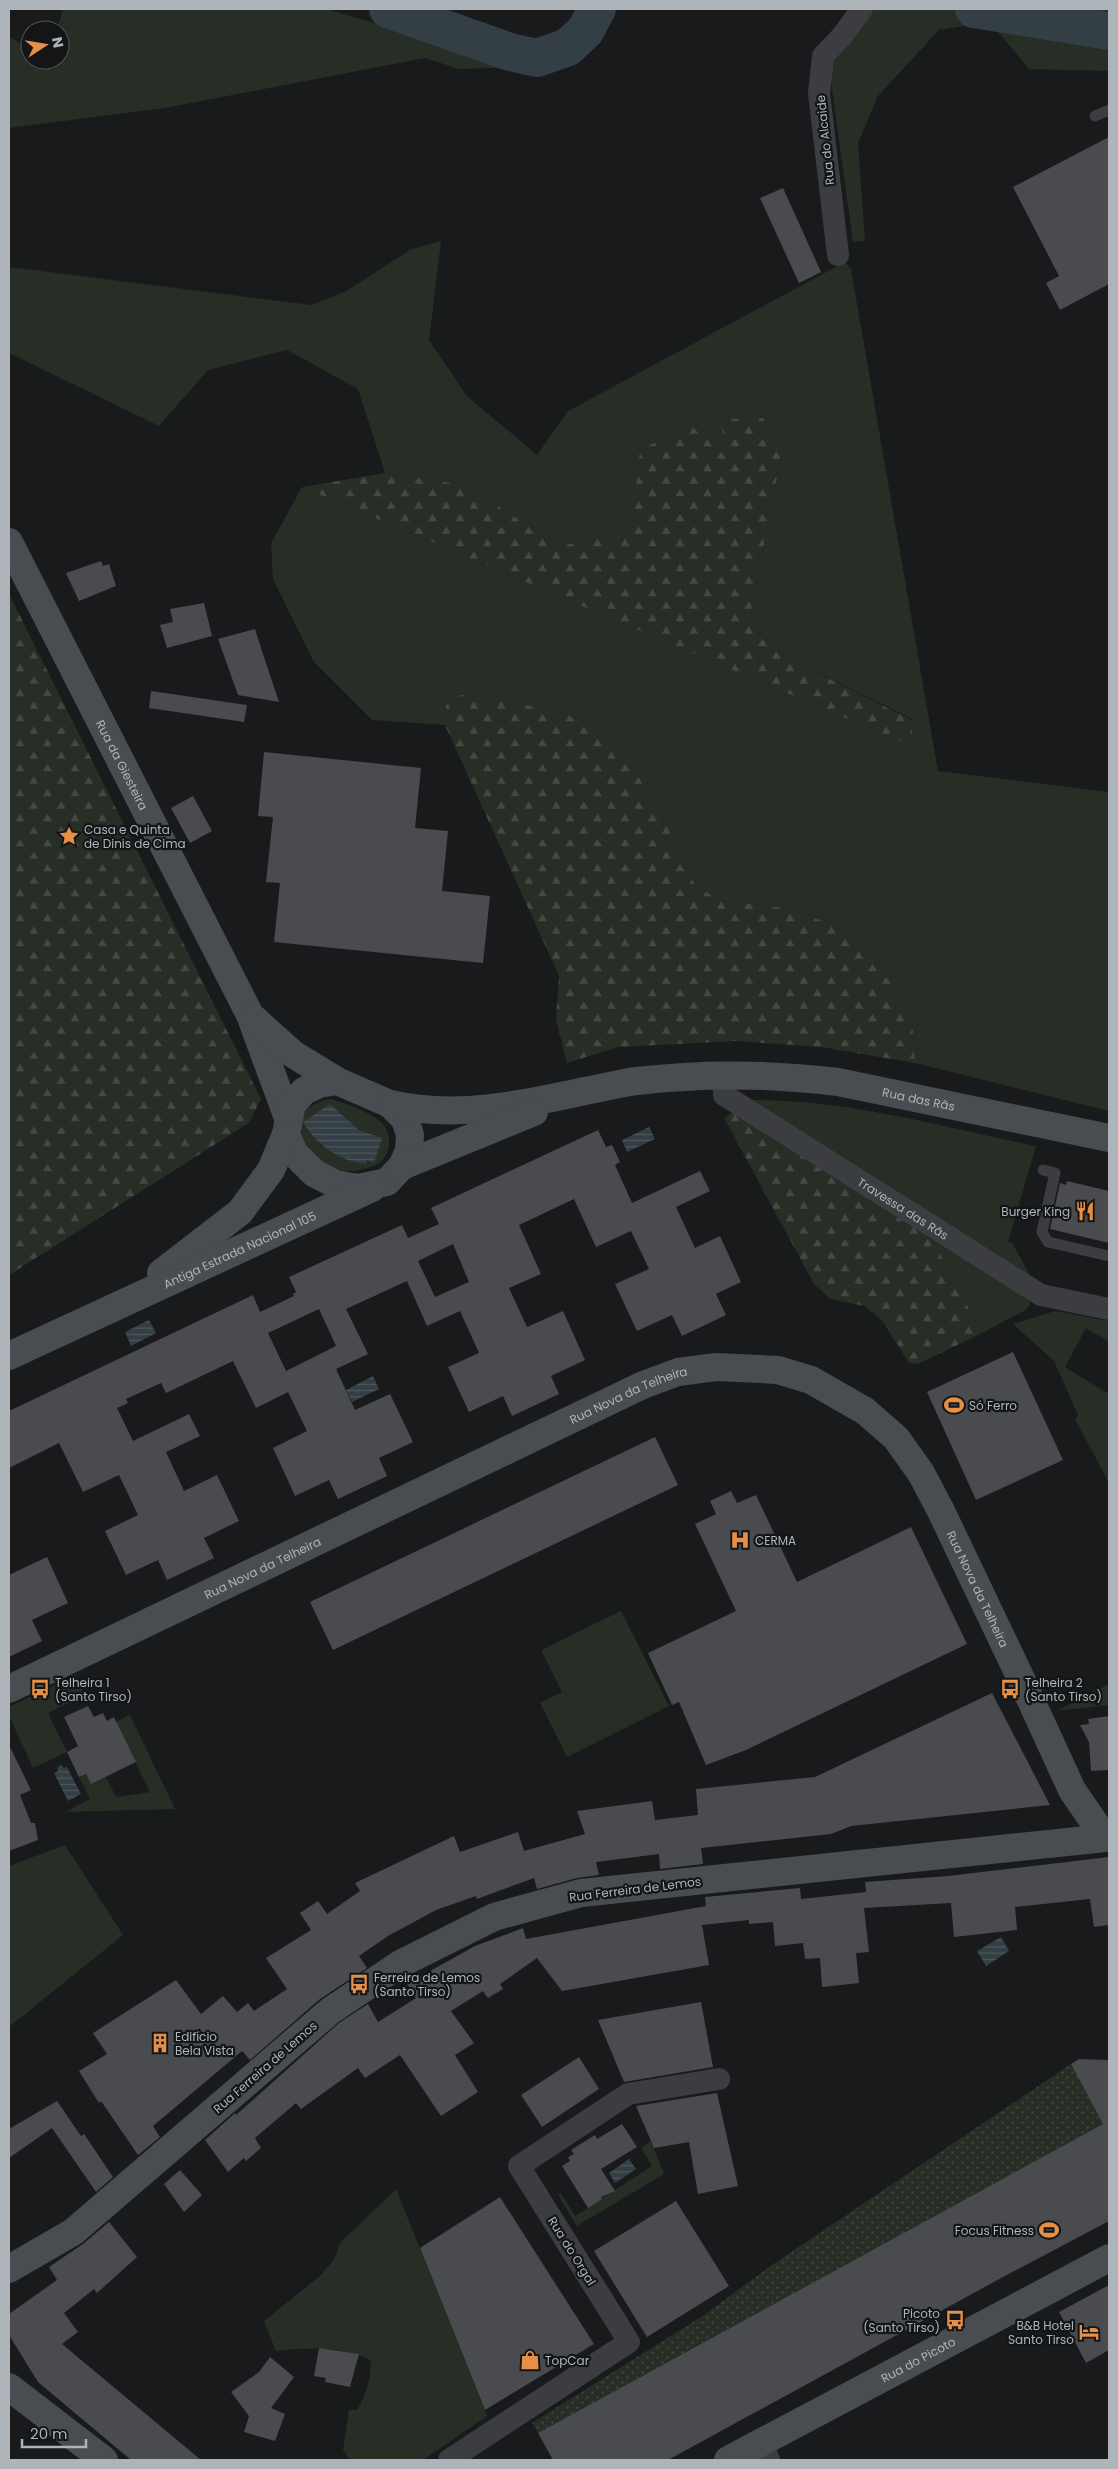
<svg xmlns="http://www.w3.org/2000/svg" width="1118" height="2469" font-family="Poppins,sans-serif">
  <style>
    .grass { fill: #262e26; fill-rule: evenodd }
    .forest { fill: url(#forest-firs) }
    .garden { fill: url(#garden-dots) }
    .water { fill: url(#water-rules) }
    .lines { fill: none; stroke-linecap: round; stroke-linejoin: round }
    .river { stroke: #333f44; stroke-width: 38 }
    .building { fill: #494b4e; fill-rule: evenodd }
    .lane { stroke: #3b3d40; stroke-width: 11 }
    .street { stroke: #3b3d40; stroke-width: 22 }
    .secondary { stroke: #494c50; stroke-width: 28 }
    .labels { text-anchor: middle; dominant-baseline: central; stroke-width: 4.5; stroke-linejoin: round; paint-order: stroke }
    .street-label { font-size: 12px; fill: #adb4ba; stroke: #141517 }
    .poi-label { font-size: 12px; fill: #adb4ba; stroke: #141517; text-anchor: start }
  </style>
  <defs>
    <pattern id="forest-firs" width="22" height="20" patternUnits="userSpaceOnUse" patternTransform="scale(1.25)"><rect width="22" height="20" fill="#262e26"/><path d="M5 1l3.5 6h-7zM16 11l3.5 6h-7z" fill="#434a43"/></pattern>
    <pattern id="garden-dots" width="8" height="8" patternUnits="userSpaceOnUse" patternTransform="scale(1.25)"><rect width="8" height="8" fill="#262e26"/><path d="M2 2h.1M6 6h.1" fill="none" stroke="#434a43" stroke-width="1.8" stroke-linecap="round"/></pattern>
    <pattern id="water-rules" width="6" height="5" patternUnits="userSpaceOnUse" patternTransform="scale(1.25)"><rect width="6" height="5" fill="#333f44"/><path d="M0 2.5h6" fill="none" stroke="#4e585d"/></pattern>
  </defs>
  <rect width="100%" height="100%" fill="#191a1b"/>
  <g class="grass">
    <polygon points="63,9 326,9 527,67 459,69 425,58 165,108 9,128 9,37 30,49 30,60 60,60 60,30 57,30"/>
    <polygon points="871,9 1109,9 1109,71 1029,69 990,22 939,30 878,96 858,143 865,241 853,242 829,67"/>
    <polygon points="441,241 429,340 467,396 537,455 568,411 845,262 851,269 938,771 1109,792 1109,1111 915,1063 913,1031 779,907 719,900 695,885 671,833 635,771 566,713 446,706 445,725 372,720 314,662 273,579 271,543 302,487 912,745 912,719 780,654 749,621 781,456 736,455 631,531 551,548 539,531 522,522 467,485 385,473 358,389 287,350 208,370 159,426 9,353 9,267 312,305 346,291 412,249"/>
    <path d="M331,1099C346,1103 367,1111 380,1121C392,1131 393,1154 378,1164C373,1167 366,1168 360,1170C312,1182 270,1108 331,1099ZM330,1105L359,1130L382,1138L367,1160L321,1145L303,1122Z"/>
    <path d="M743,1100C843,1098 939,1126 1036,1146L1008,1242H1012L1032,1279Z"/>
    <polygon points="933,1240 1029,1297 1030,1305 1026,1310 980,1334 979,1328"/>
    <polygon points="1055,1311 1109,1321 1109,1342 1086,1328 1065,1367 1109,1394 1109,1483 1075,1419 1078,1415 1054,1361 1013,1324"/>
    <polygon points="621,1611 669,1706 567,1757 540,1703 562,1692 541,1650"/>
    <polygon points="75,1675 85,1695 48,1713 67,1752 33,1768 9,1716 9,1707"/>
    <polygon points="1109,1684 1109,1705 1056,1711"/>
    <polygon points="130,1715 175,1809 65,1812 90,1799 79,1777 86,1774 91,1784 106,1777 116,1797 150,1792 116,1722"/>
    <polygon points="65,1845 123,1935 9,2027 9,1866"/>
    <polygon points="651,2141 664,2174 577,2226 558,2195 561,2193 575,2216 652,2166 641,2148"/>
    <path d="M396,2189L487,2416L423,2460H350L343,2450L349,2410H357C367,2395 370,2379 371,2361C342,2345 308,2348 276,2351L264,2321L321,2275L334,2259L341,2242Z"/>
  </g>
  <g class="forest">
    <polygon points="763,418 781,456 749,621 780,654 912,720 912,746 302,487 385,473 467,485 522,522 539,531 551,548 631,531 640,451 687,424 735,455 723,434 721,419"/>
    <polygon points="9,594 261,1099 249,1123 9,1275"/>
    <polygon points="470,694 566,713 601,740 635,771 671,833 695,885 719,900 779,907 832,924 863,951 891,983 913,1031 915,1063 821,1047 735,1041 618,1047 567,1063 556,1019 559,976 445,725 446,706 452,697"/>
    <polygon points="733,1112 933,1240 979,1328 980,1334 918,1364 909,1363 882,1320 864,1306 830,1299 814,1284 724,1118"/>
  </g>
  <polygon class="garden" points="1071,2064 1103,2124 538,2433 532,2423 704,2315 772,2265"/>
  <g class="water">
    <path d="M330,1104L359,1130L382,1138L374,1163L367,1160L366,1164C337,1160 318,1146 303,1122Z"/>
    <polygon points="649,1127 655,1139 627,1152 622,1140"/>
    <polygon points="149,1320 156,1333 131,1346 125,1332"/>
    <polygon points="373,1376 379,1389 352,1402 346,1390"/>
    <polygon points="61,1765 64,1768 67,1767 81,1794 68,1801 54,1773 58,1771 57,1768"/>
    <polygon points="1001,1937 1009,1951 986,1966 977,1951"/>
    <polygon points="629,2159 636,2169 615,2183 609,2173"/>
  </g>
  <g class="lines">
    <g class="river">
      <polyline points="388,9 510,52 537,58 568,47 585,31 597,9"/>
      <polyline points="974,9 1109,31"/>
    </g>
  </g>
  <g class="building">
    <polygon points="1109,137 1109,284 1060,310 1046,283 1059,276 1013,187"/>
    <polygon points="783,188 821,272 799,283 760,198"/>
    <polygon points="101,561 103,566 109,564 116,586 79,601 66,573"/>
    <polygon points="204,603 212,636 167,648 160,625 173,622 170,609"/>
    <polygon points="255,629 262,651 279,702 238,695 218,639"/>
    <polygon points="151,691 247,705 244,722 149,708"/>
    <polygon points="264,752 421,768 415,828 448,831 442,891 490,896 483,963 274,942 280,883 266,882 273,817 258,816"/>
    <polygon points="193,796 212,831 190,843 171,808"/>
    <path d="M598,1130L606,1147L612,1145L620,1162L615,1165L632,1203L700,1171L710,1191L676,1207L695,1248L720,1236L741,1282L716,1294L726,1315L682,1336L672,1315L637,1331L615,1284L649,1269L631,1231L596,1247L574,1199L519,1225L541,1274L509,1288L527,1327L563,1311L585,1360L551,1376L559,1394L512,1416L503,1396L469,1412L448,1367L479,1353L460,1311L427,1326L407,1281L346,1309L368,1354L336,1369L355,1410L390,1394L413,1442L379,1458L387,1476L338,1499L329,1480L295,1496L273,1448L307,1431L288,1392L256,1408L233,1361L166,1393L161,1383L126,1399L128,1403L117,1408L133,1441L189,1414L200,1436L166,1452L184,1491L217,1475L239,1521L204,1538L214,1558L167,1580L158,1560L126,1575L105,1531L138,1515L119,1475L83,1492L59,1443L9,1468V1411L253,1295L260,1312L294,1296L293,1294L296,1292L289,1277L402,1225L408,1238L439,1224L431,1208ZM453,1244L469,1282L435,1297L418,1261ZM319,1309L336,1346L286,1371L268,1333Z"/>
    <polygon points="1067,1181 1109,1191 1109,1243 1050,1229 1060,1183 1066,1185"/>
    <polygon points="1013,1352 1063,1460 976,1500 927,1392"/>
    <polygon points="655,1437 678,1485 333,1650 310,1602"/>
    <polygon points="731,1491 737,1503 756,1495 797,1582 911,1527 967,1644 746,1750 706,1765 679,1702 672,1705 648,1653 736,1611 695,1524 716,1514 710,1501"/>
    <polygon points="47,1557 68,1603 32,1620 42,1641 9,1657 9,1575"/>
    <polygon points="992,1693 1050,1805 851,1826 831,1834 701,1848 703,1864 660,1869 659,1854 596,1862 599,1875 577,1878 537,1889 534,1878 477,1899 476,1896 436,1910 388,1936 359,1956 367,1968 320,1999 250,2060 242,2051 153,2126 160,2137 138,2155 101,2101 99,2103 79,2071 107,2054 93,2033 176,1980 201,2014 223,1996 237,2012 248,2003 254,2011 287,1989 266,1958 311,1930 300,1913 318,1901 327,1914 360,1891 355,1883 454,1836 460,1852 518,1832 524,1851 585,1834 577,1811 652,1801 655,1820 698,1815 696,1789 815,1777"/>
    <polygon points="88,1706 94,1717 103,1713 107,1721 114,1717 136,1762 91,1784 86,1774 79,1777 67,1752 78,1746 64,1717"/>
    <polygon points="1109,1716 1109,1770 1091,1771 1089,1742 1080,1725 1089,1724 1088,1719"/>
    <polygon points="9,1745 31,1790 20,1795 31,1823 35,1823 38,1840 9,1851"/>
    <polygon points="1109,1857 1109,1925 1094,1927 1090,1899 1015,1907 1017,1930 954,1937 951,1903 864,1908 869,1952 856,1953 859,1983 822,1987 820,1958 805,1959 803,1943 775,1946 773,1922 749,1924 749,1920 702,1925 709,1965 562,1991 537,1958 500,1984 503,1989 488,1998 483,1991 451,2011 474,2043 455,2055 478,2092 441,2116 400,2055 365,2078 358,2068 301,2109 296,2103 255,2138 261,2148 246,2161 244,2158 228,2172 205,2140 235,2113 236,2115 339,2023 368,2004 378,2022 416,1998 407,1984 475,1946 523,1928 526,1939 706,1906 705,1897 800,1888 801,1899 866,1892 865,1882 948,1876"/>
    <polygon points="701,2002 713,2067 624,2082 598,2020"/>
    <polygon points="579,2057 599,2089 542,2127 521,2095"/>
    <polygon points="1079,2059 1109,2060 1109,2221 1003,2277 668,2460 553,2460 538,2433 1103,2124 1071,2064"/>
    <polygon points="717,2093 738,2186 698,2194 689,2142 654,2148 636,2106"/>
    <polygon points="57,2101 81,2136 84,2134 113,2177 96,2192 52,2128 9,2158 9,2129"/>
    <polygon points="622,2124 637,2147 601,2169 615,2191 601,2197 602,2199 588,2208 562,2166 570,2161 568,2157 574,2154 571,2150 595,2135 597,2139"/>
    <polygon points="180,2170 202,2195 184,2212 164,2184"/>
    <polygon points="500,2197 594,2344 485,2410 420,2248"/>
    <polygon points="676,2201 729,2286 647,2337 594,2251"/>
    <polygon points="109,2222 137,2257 97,2293 94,2289 64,2313 78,2332 62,2344 201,2460 131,2460 38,2382 9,2335 9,2314 57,2280 49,2267 83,2244"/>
    <polygon points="1109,2285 1109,2350 1086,2363 1059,2312"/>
    <polygon points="319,2348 359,2354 350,2387 325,2382 326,2378 314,2376"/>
    <polygon points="270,2357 294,2377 271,2408 285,2414 275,2441 244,2432 249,2416 231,2392 259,2372"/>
  </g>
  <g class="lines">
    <g class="lane">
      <polyline points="1095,116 1109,110"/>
      <polyline points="1043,1170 1055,1173 1042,1232 1048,1242 1109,1256"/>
    </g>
    <g class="street">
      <polyline points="838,255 819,93 823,56 842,36 862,9"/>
      <path id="s1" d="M725,1075L724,1095L1041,1295L1109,1309"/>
      <polyline points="761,2443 769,2460"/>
      <polyline points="449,2460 629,2342 519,2166 628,2094 719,2079"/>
    </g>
    <g class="secondary">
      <path id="s2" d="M9,542L250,1015L288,1118"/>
      <polyline points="253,1018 293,1054 337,1081 390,1104 405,1119 410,1135 409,1151 402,1166 387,1182 358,1188 335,1184 314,1173 294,1153 286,1134 292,1105 304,1091 319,1084 337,1081"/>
      <path id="s3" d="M390,1104C455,1119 521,1105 585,1091C602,1088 620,1083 637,1081C703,1073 772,1074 838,1082L1109,1138"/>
      <polyline points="402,1166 534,1112"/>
      <polyline points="161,1273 240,1212 271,1170 286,1134"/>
      <path id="s4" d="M9,1356L372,1188"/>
      <path id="s5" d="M9,1689L643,1385L678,1372L716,1367L778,1370L811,1380L865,1411L896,1438L921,1473L941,1511L1023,1683L1072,1790L1105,1838L581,1893L494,1917L400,1964L330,2011L73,2232L9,2269"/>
      <polyline points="9,2387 104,2460"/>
      <path id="s6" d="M728,2460L1109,2258"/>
    </g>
  </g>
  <defs>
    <symbol id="sight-bare" viewBox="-9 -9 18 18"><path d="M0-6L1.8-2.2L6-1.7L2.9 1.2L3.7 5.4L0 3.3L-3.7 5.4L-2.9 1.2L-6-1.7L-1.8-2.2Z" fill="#e68f47" stroke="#141517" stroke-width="2.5" paint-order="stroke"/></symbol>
    <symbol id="restaurant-bare" viewBox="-9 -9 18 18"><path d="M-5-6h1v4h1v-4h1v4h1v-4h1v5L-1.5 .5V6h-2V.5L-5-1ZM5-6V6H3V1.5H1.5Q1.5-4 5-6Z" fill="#e68f47" stroke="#141517" stroke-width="2.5" paint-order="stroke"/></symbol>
    <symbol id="stadium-bare" viewBox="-9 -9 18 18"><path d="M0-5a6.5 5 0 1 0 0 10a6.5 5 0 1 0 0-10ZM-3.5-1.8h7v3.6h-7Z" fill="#e68f47" stroke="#141517" stroke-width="2.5" paint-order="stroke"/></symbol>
    <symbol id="hospital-bare" viewBox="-9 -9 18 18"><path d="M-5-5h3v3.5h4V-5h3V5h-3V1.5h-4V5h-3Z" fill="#e68f47" stroke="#141517" stroke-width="2.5" paint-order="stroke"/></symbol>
    <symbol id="bus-bare" viewBox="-9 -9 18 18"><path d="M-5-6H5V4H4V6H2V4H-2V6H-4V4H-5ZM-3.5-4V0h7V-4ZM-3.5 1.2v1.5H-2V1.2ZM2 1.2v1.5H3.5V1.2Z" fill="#e68f47" stroke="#141517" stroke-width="2.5" paint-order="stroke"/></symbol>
    <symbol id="building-bare" viewBox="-9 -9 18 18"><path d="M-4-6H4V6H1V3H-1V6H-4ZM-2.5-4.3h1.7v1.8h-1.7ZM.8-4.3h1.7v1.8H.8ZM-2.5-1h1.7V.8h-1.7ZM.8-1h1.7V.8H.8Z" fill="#e68f47" stroke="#141517" stroke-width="2.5" paint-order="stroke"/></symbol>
    <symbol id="hotel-bare" viewBox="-9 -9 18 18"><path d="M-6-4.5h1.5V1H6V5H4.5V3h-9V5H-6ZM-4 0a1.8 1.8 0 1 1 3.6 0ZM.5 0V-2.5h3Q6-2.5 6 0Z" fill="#e68f47" stroke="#141517" stroke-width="2.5" paint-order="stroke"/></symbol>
    <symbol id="shop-bare" viewBox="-9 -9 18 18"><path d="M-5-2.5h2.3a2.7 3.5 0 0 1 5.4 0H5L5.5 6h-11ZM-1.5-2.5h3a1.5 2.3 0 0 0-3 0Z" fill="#e68f47" stroke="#141517" stroke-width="2.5" paint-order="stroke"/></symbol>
  </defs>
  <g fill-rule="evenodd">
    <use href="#sight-bare" x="55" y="822" width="28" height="28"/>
    <use href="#restaurant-bare" x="1071" y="1197" width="28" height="28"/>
    <use href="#stadium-bare" x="940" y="1391" width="28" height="28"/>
    <use href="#hospital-bare" x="726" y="1526" width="28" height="28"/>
    <use href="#bus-bare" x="26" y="1675" width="28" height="28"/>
    <use href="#bus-bare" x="996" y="1675" width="28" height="28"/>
    <use href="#bus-bare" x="345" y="1970" width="28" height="28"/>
    <use href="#building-bare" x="146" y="2029" width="28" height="28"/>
    <use href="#stadium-bare" x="1035" y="2216" width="28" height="28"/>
    <use href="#bus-bare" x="941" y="2306" width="28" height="28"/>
    <use href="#hotel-bare" x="1075" y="2318" width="28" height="28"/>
    <use href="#shop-bare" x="516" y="2346" width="28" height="28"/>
  </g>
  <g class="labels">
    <g class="street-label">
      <text transform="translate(825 140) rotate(-96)">Rua do Alcaide</text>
      <text stroke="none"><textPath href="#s2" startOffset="250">Rua da Giesteira</textPath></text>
      <text stroke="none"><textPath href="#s3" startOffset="534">Rua das Rãs</textPath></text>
      <text stroke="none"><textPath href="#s1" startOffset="232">Travessa das Rãs</textPath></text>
      <text stroke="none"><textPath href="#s4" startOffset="254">Antiga Estrada Nacional 105</textPath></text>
      <text stroke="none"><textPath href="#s5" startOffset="686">Rua Nova da Telheira</textPath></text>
      <text stroke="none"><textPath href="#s5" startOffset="281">Rua Nova da Telheira</textPath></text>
      <text stroke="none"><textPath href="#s5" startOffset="1151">Rua Nova da Telheira</textPath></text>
      <text transform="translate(635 1889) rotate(-7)">Rua Ferreira de Lemos</text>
      <text transform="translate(265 2067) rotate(-41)">Rua Ferreira de Lemos</text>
      <text transform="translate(572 2251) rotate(58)">Rua do Orgal</text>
      <text stroke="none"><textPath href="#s6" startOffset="215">Rua do Picoto</textPath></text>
    </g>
    <g class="poi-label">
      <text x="84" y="829">Casa e Quinta<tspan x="84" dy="14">de Dinis de Cima</tspan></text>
      <text x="1070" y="1211" text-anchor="end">Burger King</text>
      <text x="969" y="1405">Só Ferro</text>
      <text x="755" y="1540">CERMA</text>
      <text x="55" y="1682">Telheira 1<tspan x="55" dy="14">(Santo Tirso)</tspan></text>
      <text x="1025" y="1682">Telheira 2<tspan x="1025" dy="14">(Santo Tirso)</tspan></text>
      <text x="374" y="1977">Ferreira de Lemos<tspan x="374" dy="14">(Santo Tirso)</tspan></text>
      <text x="175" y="2036">Edifício<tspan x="175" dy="14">Bela Vista</tspan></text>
      <text x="1034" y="2230" text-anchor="end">Focus Fitness</text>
      <text x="940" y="2313" text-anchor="end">Picoto<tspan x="940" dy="14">(Santo Tirso)</tspan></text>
      <text x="1074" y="2325" text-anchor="end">B&amp;B Hotel<tspan x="1074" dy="14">Santo Tirso</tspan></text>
      <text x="545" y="2360">TopCar</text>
    </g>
  </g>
  <rect width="1118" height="2469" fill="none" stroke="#adb4ba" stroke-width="20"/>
  <g transform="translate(45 45) rotate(78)"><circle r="24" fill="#141517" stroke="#515558"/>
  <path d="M0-4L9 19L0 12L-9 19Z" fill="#e68f47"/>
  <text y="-8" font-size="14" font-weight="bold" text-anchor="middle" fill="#adb4ba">N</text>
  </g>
  <path d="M22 2439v8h64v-8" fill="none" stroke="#adb4ba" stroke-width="2.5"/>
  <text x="30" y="2439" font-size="15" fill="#adb4ba" stroke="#141517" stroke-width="4" paint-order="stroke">20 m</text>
</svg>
